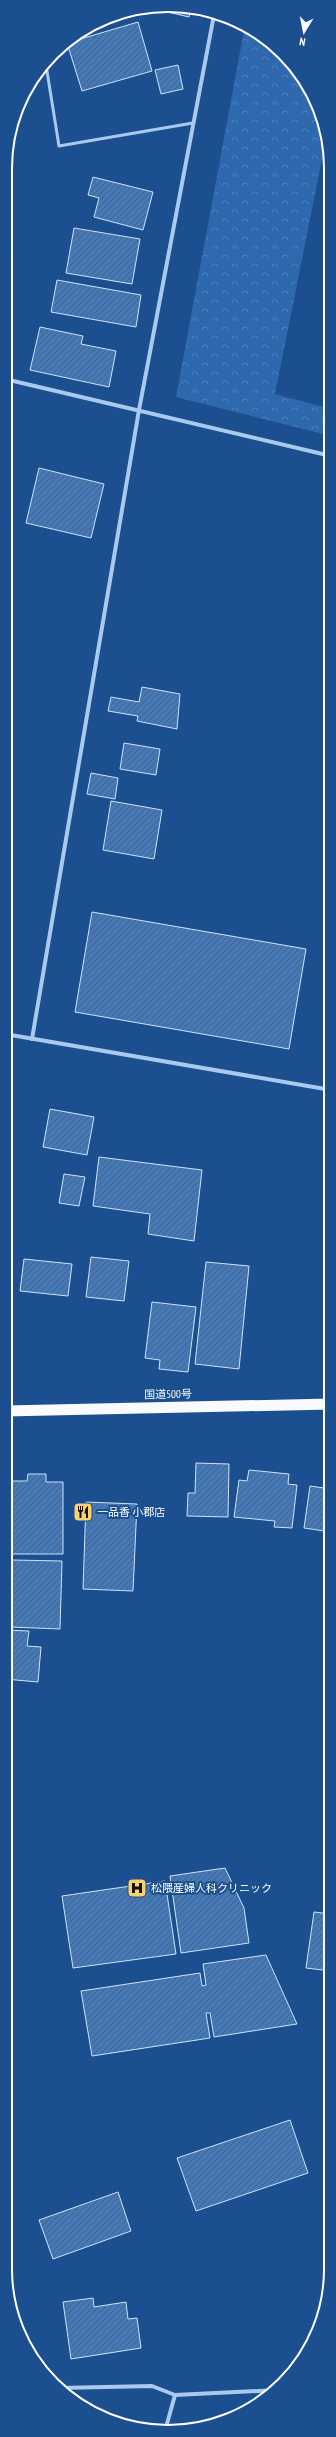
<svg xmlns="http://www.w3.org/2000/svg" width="336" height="2437" font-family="'PT Sans Narrow','Noto Sans JP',sans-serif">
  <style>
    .forest { fill: url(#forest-crowns) }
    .building { fill: url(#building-hatch); stroke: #cfe3fa }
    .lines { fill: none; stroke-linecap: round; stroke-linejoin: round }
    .service { stroke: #a9c9ee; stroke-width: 3 }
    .minor { stroke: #a9c9ee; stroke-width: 4 }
    .trunk { stroke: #f8faff; stroke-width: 11 }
    .labels { text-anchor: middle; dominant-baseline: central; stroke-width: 4; stroke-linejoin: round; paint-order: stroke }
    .street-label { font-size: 11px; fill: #fff; stroke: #1b4f8f }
    .poi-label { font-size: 11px; fill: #fff; stroke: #1b4f8f; text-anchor: start }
    .rim { fill: none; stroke: #fff; stroke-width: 2 }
  </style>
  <defs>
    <pattern id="forest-crowns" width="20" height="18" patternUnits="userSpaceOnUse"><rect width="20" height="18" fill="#2e69ad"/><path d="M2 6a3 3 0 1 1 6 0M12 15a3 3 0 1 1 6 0" fill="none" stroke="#4d80b9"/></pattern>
    <pattern id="building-hatch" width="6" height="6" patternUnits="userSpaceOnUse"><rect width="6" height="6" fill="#4478b7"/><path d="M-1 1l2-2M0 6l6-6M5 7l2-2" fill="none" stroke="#486282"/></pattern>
  </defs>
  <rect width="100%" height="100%" fill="#1b4f8f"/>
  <polygon class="forest" points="245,25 283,53 314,96 326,139 275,394 331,409 331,436 176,397"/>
  <g class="building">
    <polygon points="179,5 191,9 189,17 155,9"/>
    <polygon points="138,22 152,71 82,91 67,43"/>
    <polygon points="178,65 183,89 161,94 155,70"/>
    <polygon points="93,177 153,192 143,230 94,217 99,198 88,195"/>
    <polygon points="74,228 140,239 132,284 66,273"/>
    <polygon points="57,280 141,295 136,327 51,312"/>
    <polygon points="40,327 83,336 81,344 116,351 109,387 30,370"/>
    <polygon points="39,468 104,484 91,538 26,523"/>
    <polygon points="142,687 180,694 177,729 137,721 138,716 108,711 111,697 139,702"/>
    <polygon points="124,743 160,749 156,775 120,769"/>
    <polygon points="91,773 118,778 115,799 87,794"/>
    <polygon points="111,801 162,810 154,859 103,850"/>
    <polygon points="92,912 306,949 289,1049 75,1012"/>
    <polygon points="50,1109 94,1117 87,1155 43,1147"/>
    <polygon points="99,1157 202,1170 194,1241 148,1234 150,1214 93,1206"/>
    <polygon points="64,1174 85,1177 79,1206 59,1203"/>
    <polygon points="91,1257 129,1261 124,1301 86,1297"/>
    <polygon points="24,1259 72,1264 68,1296 20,1291"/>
    <polygon points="206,1262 249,1266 239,1369 195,1364"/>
    <polygon points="152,1302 196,1307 188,1372 159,1369 160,1360 145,1358"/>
    <polygon points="196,1463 229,1464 228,1517 187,1516 188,1493 195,1493"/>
    <polygon points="249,1470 289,1474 288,1484 297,1485 292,1528 274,1527 275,1521 234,1517 239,1480 247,1481"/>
    <polygon points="28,1474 46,1474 46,1482 63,1482 63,1554 5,1554 5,1481 27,1481"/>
    <polygon points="310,1486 331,1489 331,1532 304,1528"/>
    <polygon points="86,1502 137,1504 133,1591 83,1589"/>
    <polygon points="12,1560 62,1561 60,1629 10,1627"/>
    <polygon points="5,1630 29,1631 27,1646 41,1647 38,1682 5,1679"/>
    <polygon points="225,1868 244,1908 249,1943 181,1953 170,1876"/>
    <polygon points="165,1881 176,1954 73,1968 62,1896"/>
    <polygon points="314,1912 331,1914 331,1971 306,1968"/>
    <polygon points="266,1955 297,2024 214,2037 210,2013 206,2013 210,2038 92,2056 81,1991 200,1973 202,1986 206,1985 203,1964"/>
    <polygon points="331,1980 331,2015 325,2014"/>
    <polygon points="290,2120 308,2173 196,2211 177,2158"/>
    <polygon points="118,2192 131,2231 53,2259 39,2220"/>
    <polygon points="93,2298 94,2307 126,2302 128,2319 137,2318 141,2348 71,2359 63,2302"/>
  </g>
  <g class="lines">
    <polyline class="service" points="46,65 59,146 193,123"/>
    <g class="minor">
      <polyline points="5,379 331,456"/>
      <polyline points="5,1034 331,1090"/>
      <polyline points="32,1039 139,410 214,15"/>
      <polyline points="58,2388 152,2386 175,2395"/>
      <polyline points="165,2431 175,2395 277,2390"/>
    </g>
    <polyline class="trunk" points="5,1411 331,1404"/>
  </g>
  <defs>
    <symbol id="restaurant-square" viewBox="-11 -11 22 22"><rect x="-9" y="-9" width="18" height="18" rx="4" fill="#ffd166" stroke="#1b4f8f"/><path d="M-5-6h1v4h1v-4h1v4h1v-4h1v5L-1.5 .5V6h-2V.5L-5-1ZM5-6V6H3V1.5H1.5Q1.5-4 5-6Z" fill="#111"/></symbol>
    <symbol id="hospital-square" viewBox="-11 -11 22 22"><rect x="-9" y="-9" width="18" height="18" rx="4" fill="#ffd166" stroke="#1b4f8f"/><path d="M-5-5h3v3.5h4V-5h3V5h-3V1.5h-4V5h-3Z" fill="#111"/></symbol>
  </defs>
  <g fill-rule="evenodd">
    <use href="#restaurant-square" x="72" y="1501" width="22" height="22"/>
    <use href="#hospital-square" x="126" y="1877" width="22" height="22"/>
  </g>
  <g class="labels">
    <g class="street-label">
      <text transform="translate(168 1394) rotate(-1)">国道500号</text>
    </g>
    <g class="poi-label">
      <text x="97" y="1512">一品香 小郡店</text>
      <text x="151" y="1888">松隈産婦人科クリニック</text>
    </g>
  </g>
  <path d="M0 0H336V2437H0ZM168 12H168A156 156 0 0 1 324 168V2269A156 156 0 0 1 168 2425H168A156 156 0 0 1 12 2269V168A156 156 0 0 1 168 12Z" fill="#1b4f8f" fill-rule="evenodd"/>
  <path class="rim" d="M168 12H168A156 156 0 0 1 324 168V2269A156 156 0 0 1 168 2425H168A156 156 0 0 1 12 2269V168A156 156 0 0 1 168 12Z"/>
  <g transform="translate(304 32) rotate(190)" stroke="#1b4f8f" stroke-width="3" paint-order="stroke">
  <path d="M0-3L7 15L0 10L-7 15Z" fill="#ffffff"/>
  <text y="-6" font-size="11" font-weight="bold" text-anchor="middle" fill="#ffffff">N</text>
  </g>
</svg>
